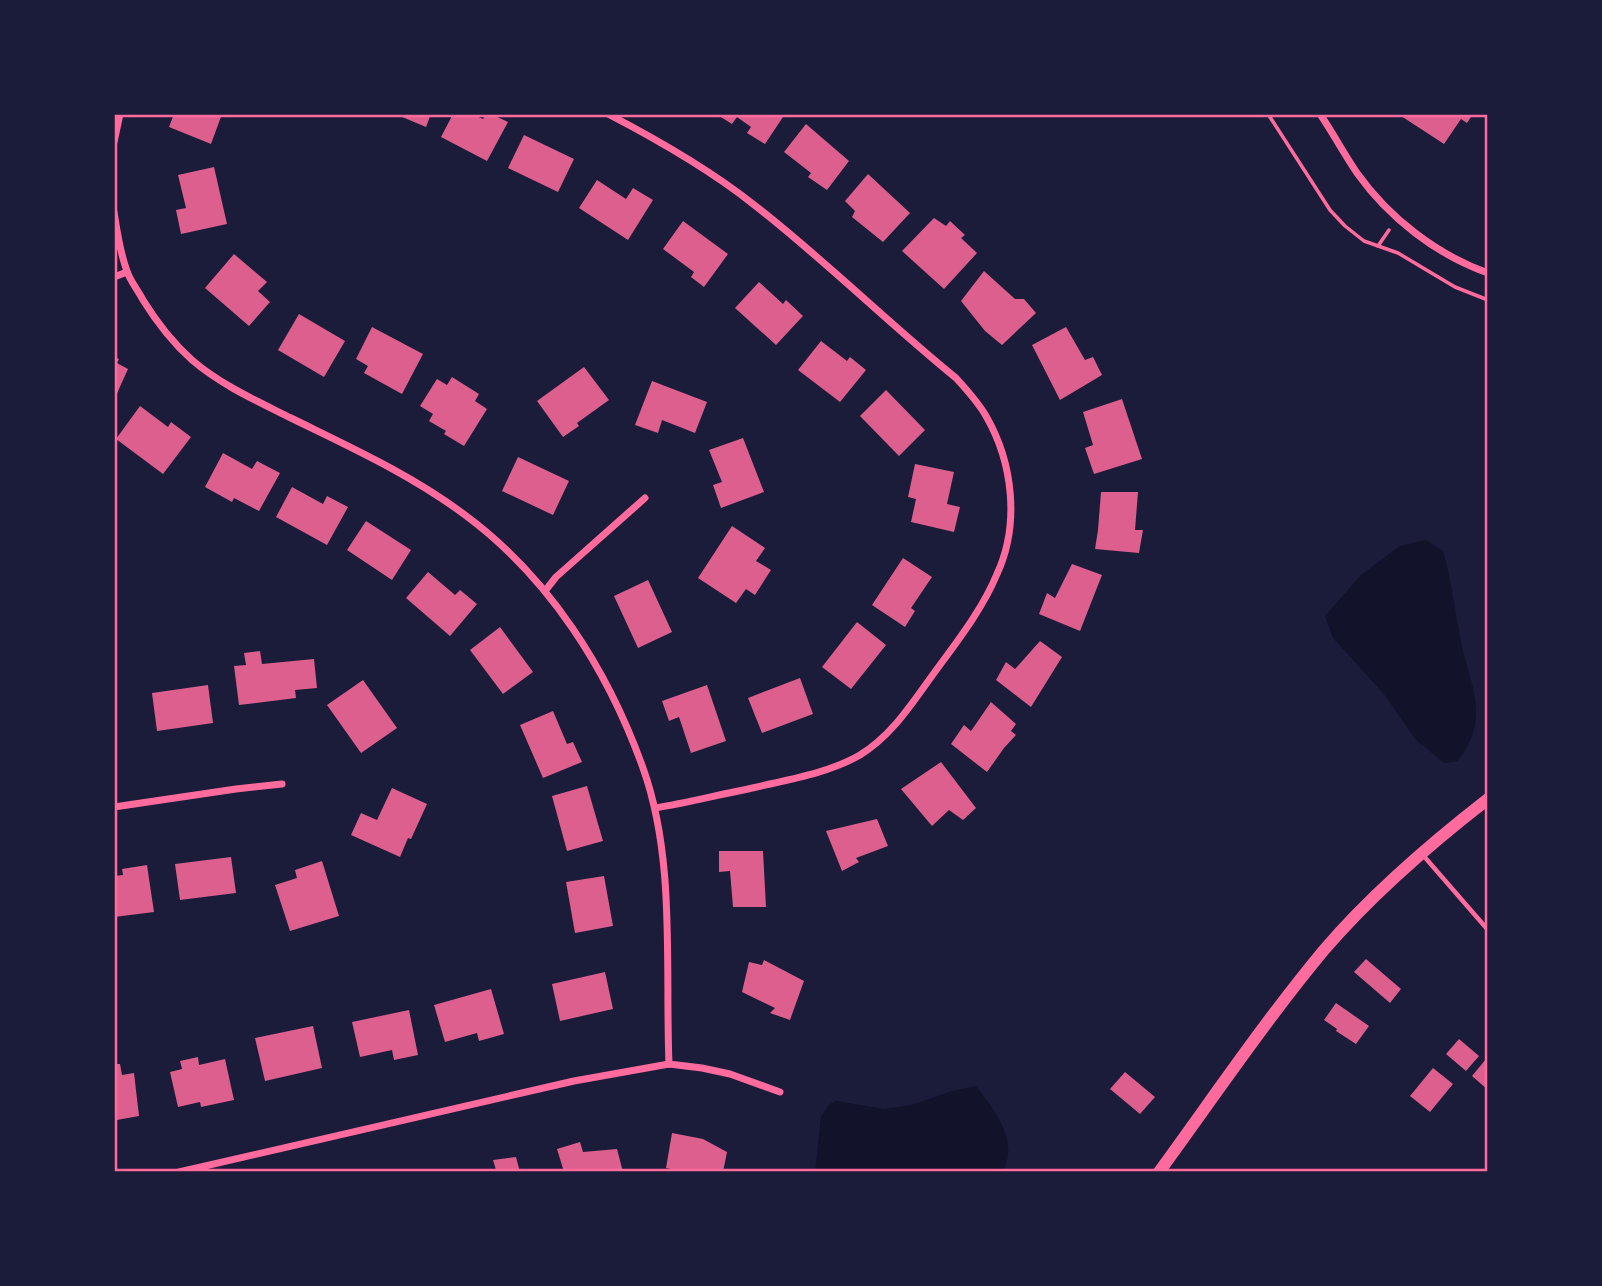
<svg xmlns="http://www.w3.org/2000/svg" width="1602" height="1286" font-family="Rubik,sans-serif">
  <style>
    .water { fill: #12122b }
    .building { fill: #dd5f8e }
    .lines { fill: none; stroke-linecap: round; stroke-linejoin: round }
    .path { stroke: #ff6b9d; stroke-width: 3.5 }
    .service { stroke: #ff6b9d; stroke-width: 4.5 }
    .minor { stroke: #ff6b9d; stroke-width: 7 }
    .tertiary { stroke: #ff6b9d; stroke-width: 12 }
    .neatline { fill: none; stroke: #ff6b9d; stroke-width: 2.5 }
  </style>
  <rect width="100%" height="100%" fill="#1b1b3a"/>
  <g class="water">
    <path d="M1426,540L1443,551C1452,581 1455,612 1461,642C1466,667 1477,691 1476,716C1475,734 1468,747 1458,761L1444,763L1415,739L1384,694L1333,638L1325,616L1361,575L1400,546Z"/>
    <path d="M976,1086C991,1106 1011,1130 1008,1156C1007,1161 1005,1167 1003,1172H815L821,1117L828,1105L836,1101L884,1109L911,1105L952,1091Z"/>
  </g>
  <g class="building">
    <polygon points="174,114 222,114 211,144 169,127"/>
    <polygon points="395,114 431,114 426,127"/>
    <polygon points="453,114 472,114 483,119 486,114 491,114 508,122 487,161 441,137"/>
    <polygon points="716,114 785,114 765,144 747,133 751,127 737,117 732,124"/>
    <polygon points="1398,114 1473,114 1467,123 1461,119 1444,144"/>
    <polygon points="806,124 849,161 827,190 808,177 811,173 784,152"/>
    <polygon points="524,135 574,159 558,192 508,168"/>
    <polygon points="214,167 227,224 181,234 176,210 186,208 178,175"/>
    <polygon points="868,174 910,213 883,242 852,217 855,211 845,201"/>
    <polygon points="597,180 626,199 633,188 653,200 628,240 579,208"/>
    <polygon points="934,218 946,226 950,221 965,235 961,238 977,253 944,289 902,251"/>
    <polygon points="683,221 728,254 704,287 691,277 694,272 663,249"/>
    <polygon points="234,254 267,282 258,291 270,302 249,326 205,288"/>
    <polygon points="984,271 1015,299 1024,299 1036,313 1002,345 985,331 961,301"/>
    <polygon points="759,282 783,304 786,300 803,316 776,345 735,308"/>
    <polygon points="299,314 345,341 324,377 278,350"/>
    <polygon points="372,327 423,354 402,394 364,373 368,366 356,359"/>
    <polygon points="1066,327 1085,360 1093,357 1102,375 1060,400 1032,345"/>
    <polygon points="821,341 847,361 850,357 866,370 840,402 798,370"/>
    <polygon points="114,357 119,359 117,363 128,369 114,400"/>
    <polygon points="584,367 609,400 577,423 579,426 563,437 537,401"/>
    <polygon points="452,377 479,394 475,401 487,409 464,446 444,434 446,431 429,421 433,414 420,406 437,379 447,385"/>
    <polygon points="652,381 707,402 695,433 662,420 658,433 635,425"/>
    <polygon points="886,390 925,430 899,456 860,416"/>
    <polygon points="1122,399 1142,459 1094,474 1085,448 1093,445 1083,412"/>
    <polygon points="140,406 168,427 171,422 191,437 163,474 116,439"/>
    <polygon points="743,438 764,492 721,508 713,485 722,482 709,450"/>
    <polygon points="223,453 252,469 257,461 280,473 259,511 234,498 232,502 205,487"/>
    <polygon points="518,457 569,481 553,515 502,491"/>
    <polygon points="915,464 954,472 947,504 960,507 954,532 911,522 916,499 908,497"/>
    <polygon points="292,487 323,504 327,496 348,507 327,545 276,517"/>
    <polygon points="1101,492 1138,492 1135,530 1143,530 1139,553 1095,549 1098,530"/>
    <polygon points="366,521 411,550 392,580 347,550"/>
    <polygon points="732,526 765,548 756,561 771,570 755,595 746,589 736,603 698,578"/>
    <polygon points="903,558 932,577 911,608 915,611 905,627 872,605"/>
    <polygon points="1072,564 1102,575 1080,631 1039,614 1047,593 1055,598"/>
    <polygon points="428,572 455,595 460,590 477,604 450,636 406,598"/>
    <polygon points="648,580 672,632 638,648 614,596"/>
    <polygon points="857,622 886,645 851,689 822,667"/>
    <polygon points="500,627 533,672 503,694 470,650"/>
    <polygon points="1040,641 1062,657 1031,707 996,680 1006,662 1015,669"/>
    <polygon points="260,651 262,664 314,659 317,688 295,690 296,698 239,705 234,666 246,665 244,653"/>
    <polygon points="800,678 813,714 762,733 748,698"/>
    <polygon points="363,680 397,728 361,753 327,705"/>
    <polygon points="208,685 213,723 157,731 152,693"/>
    <polygon points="707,685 726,741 691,753 679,717 669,721 662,701"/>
    <polygon points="991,702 1016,724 1011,731 1016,735 1004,748 987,772 951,744 964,725 971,731"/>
    <polygon points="553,711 567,744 573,742 582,762 543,778 520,725"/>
    <polygon points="941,762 976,808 963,820 949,810 932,826 901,789"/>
    <polygon points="587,786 603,841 567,851 552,796"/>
    <polygon points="392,788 427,804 411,839 408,838 400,857 351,835 361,813 377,820"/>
    <polygon points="877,819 888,846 856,858 859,862 842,871 826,831"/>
    <polygon points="719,851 763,851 766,907 733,907 730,871 719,872"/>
    <polygon points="231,857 236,893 180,900 175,864"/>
    <polygon points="322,861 339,916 290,931 275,885 297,878 295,870"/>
    <polygon points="147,865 154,912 114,917 114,876 123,875 122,869"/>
    <polygon points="604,876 613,926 575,933 566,882"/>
    <polygon points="1366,959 1401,989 1390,1003 1354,972"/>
    <polygon points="764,960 804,981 790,1020 770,1013 775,1008 742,992 749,962 762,965"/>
    <polygon points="605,972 613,1009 560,1021 552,984"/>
    <polygon points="491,989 504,1034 479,1041 477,1033 445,1042 434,1005"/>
    <polygon points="1336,1003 1369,1026 1356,1044 1336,1031 1337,1029 1324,1020"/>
    <polygon points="409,1010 418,1055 394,1060 392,1050 360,1057 352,1022"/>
    <polygon points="313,1026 322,1068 265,1081 255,1038"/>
    <polygon points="1459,1039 1479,1056 1466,1071 1446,1054"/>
    <polygon points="198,1057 199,1065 225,1059 234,1100 201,1107 200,1102 178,1107 170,1072 182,1069 180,1061"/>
    <polygon points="1486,1059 1488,1060 1488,1090 1472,1076"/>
    <polygon points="114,1064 120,1064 122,1075 134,1073 139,1116 117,1120 116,1111 114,1112"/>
    <polygon points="1433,1068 1453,1084 1430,1112 1410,1096"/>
    <polygon points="1125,1072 1155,1097 1140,1114 1110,1089"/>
    <polygon points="672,1133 703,1139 727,1152 723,1172 684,1172 666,1168"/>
    <polygon points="580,1142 583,1152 617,1149 623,1172 564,1172 557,1149"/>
    <polygon points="516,1157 520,1172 490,1172 496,1170 493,1160"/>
  </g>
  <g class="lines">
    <g class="path">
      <polyline points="1268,114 1330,210 1345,226 1364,241 1398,253 1455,287 1488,300"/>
      <polyline points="1378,246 1389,230"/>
    </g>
    <polyline class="service" points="1422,854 1488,930"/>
    <g class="minor">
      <path d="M608,114C658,140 709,169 753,204C824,259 887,322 956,378C967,390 978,402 986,416C1013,463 1020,524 997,574C983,608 959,639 937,669C914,700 894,734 860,755C827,774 785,780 748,789C717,795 686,803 655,808"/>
      <path d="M1320,114C1333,133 1344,154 1357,173C1389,218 1437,255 1488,273"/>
      <polyline points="114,142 120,114"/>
      <path d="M114,212C117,231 120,253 127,271C130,281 138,290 143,300C156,321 173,343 192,360C221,385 257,401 291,418C350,447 412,475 465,515C549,577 608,670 643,768C676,860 665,967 669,1064"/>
      <polyline points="114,277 127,272"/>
      <polyline points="545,591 556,577 645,498"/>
      <polyline points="114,807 236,789 282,784"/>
      <polyline points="179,1172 574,1081 669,1064 702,1068 730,1074 780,1092"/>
    </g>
    <path class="tertiary" d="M1159,1172C1213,1098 1265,1021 1324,950C1372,894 1430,844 1488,799"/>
  </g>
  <rect width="1602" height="1286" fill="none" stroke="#1b1b3a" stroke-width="231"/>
  <rect x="116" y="116" width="1370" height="1054" class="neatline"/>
</svg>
